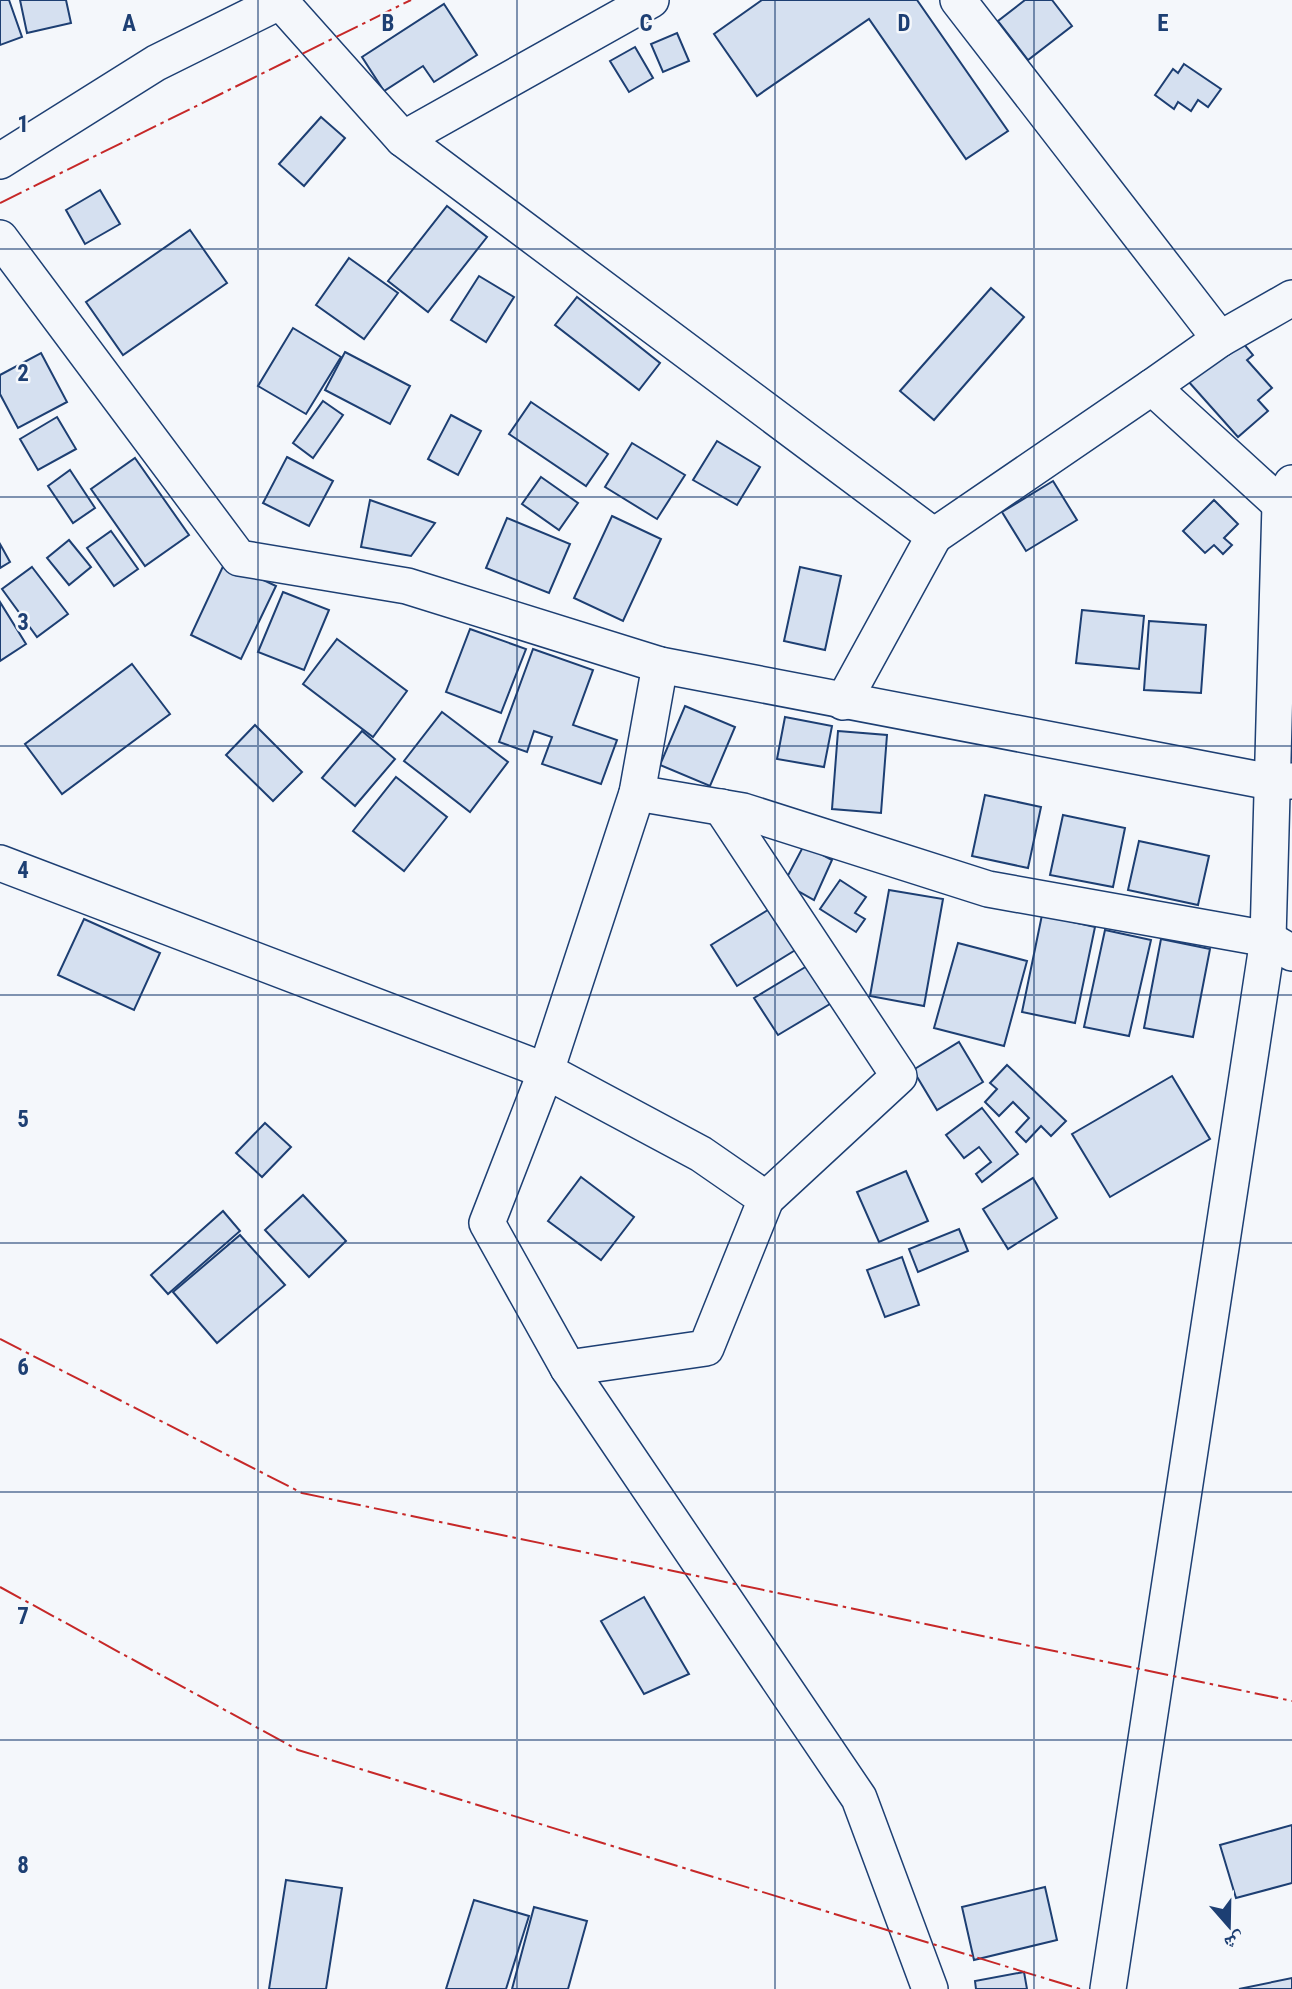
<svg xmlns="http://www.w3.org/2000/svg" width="1292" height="1989" font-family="'Roboto Condensed','Noto Naskh Arabic',sans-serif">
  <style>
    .building { fill: #d5e0f0; stroke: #1d3f73; stroke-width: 2 }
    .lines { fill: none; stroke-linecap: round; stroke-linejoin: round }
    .street-casing { stroke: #1d3f73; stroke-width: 38 }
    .street { stroke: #f4f7fb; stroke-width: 35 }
    .power { stroke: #c62828; stroke-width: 2; stroke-dasharray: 24 5 3.5 5; stroke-linecap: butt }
    .grid { fill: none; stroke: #1d3f73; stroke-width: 2; stroke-opacity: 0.55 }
    .grid-label { font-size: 23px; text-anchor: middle; font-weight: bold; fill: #1d3f73; stroke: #f4f7fb; stroke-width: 5; stroke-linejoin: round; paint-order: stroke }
  </style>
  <rect width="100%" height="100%" fill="#f4f7fb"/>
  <g class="building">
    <polygon points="0,0 9,0 22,37 0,45"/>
    <polygon points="20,0 66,0 71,23 27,33"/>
    <polygon points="762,0 917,0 1008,131 966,159 869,19 757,96 714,34"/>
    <polygon points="1025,0 1052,0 1072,26 1028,60 998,21"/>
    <polygon points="444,4 477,55 434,82 423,66 384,91 362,57"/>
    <polygon points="677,33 689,61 663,72 651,44"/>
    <polygon points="635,47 653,78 629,92 610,61"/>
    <polygon points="1184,64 1221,89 1208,107 1198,100 1191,111 1178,102 1174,109 1155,95 1173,69 1178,73"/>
    <polygon points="321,117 345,138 304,186 279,164"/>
    <polygon points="100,190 120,224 85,244 66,210"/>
    <polygon points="447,206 487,237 428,312 388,281"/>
    <polygon points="190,230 227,283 123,355 86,302"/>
    <polygon points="349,258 398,293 364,339 316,305"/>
    <polygon points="479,276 514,297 486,342 451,320"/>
    <polygon points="991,288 1024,317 934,420 900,391"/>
    <polygon points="577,297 660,363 639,390 555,325"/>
    <polygon points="293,328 341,357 306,414 258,386"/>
    <polygon points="1238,337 1253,355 1247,360 1272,388 1258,400 1268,411 1238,437 1188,381"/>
    <polygon points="345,352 410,386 390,424 325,390"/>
    <polygon points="41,353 67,402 18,428 0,394 0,375"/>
    <polygon points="323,401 343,415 313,458 293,443"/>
    <polygon points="531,402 608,454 586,486 509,434"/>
    <polygon points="451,415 481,431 458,475 428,459"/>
    <polygon points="57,417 76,449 38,470 20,439"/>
    <polygon points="717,441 760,467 737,505 693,480"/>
    <polygon points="632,443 685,475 657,519 605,487"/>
    <polygon points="287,457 333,481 309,526 263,503"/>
    <polygon points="135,458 189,535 145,566 91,489"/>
    <polygon points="70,470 95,508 73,523 48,486"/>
    <polygon points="541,477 578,503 559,530 522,504"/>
    <polygon points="1053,481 1077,520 1026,551 1002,512"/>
    <polygon points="370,500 435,523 411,556 361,547"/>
    <polygon points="1214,500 1238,524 1224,538 1232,545 1223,554 1214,545 1205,553 1183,531"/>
    <polygon points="612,516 661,539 623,621 574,598"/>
    <polygon points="507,518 570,544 549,593 486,568"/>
    <polygon points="111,531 138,569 114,586 87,548"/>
    <polygon points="69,540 91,567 69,585 47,558"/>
    <polygon points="0,544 10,562 0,568"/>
    <polygon points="225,562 276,586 241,659 191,635"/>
    <polygon points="32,567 68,614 37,637 2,589"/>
    <polygon points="800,567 841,576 825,650 784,641"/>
    <polygon points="283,592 329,610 304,670 258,652"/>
    <polygon points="0,602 26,644 0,661"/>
    <polygon points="1082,610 1144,616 1139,669 1076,663"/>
    <polygon points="1149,621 1206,625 1201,693 1144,690"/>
    <polygon points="470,629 526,649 501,713 446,692"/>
    <polygon points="337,639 407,691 373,737 303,684"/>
    <polygon points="533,649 593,670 573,725 617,740 601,784 542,764 552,737 534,731 527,752 499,742"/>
    <polygon points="132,664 170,714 62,794 25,744"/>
    <polygon points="685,706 735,727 710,786 660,765"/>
    <polygon points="442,712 508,762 470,812 404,761"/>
    <polygon points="785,717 832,726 824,767 777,759"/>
    <polygon points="255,725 302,772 273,801 226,755"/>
    <polygon points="362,731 395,759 355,806 322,778"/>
    <polygon points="838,731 887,735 881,813 832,809"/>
    <polygon points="396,777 447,817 404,871 353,831"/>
    <polygon points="985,795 1041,807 1028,868 972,856"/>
    <polygon points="1063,815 1125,828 1113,887 1050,875"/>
    <polygon points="1139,841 1209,856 1198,905 1128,890"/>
    <polygon points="804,845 832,860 814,900 784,883"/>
    <polygon points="840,880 866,897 855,913 865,919 856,932 820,909"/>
    <polygon points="889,890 943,899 924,1006 870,996"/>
    <polygon points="771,908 797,949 737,986 711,945"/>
    <polygon points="1042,915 1095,927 1075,1023 1022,1012"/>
    <polygon points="84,919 160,953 134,1010 58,975"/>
    <polygon points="1105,930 1151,940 1129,1036 1084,1027"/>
    <polygon points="1161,939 1210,949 1193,1037 1144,1028"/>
    <polygon points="958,943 1027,961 1004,1046 934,1028"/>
    <polygon points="817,960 840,998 778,1035 754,998"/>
    <polygon points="959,1042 983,1082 937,1110 913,1070"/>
    <polygon points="1007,1065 1066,1121 1051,1136 1041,1126 1026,1142 1016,1132 1029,1118 1013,1102 999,1116 985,1102 997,1089 990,1083"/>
    <polygon points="1172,1076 1210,1139 1110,1197 1072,1134"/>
    <polygon points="982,1108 1018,1154 982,1182 976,1174 991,1162 979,1147 964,1158 946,1135"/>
    <polygon points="265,1123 291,1147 262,1177 236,1153"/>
    <polygon points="906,1171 928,1221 879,1242 857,1192"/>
    <polygon points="581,1177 634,1217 601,1260 548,1221"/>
    <polygon points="1033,1178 1057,1218 1008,1249 983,1209"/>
    <polygon points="303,1195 346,1241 309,1277 265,1230"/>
    <polygon points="223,1211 240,1231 168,1294 151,1275"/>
    <polygon points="959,1229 968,1251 918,1272 909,1249"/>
    <polygon points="240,1235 285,1285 217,1343 173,1292"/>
    <polygon points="902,1257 919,1305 885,1317 867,1270"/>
    <polygon points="644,1597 689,1674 644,1694 601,1621"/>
    <polygon points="1292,1825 1292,1883 1236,1898 1220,1845"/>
    <polygon points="286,1880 342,1888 326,1989 269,1989"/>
    <polygon points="1045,1887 1057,1940 974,1960 962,1907"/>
    <polygon points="474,1900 529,1916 506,1989 446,1989"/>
    <polygon points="534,1907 587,1921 568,1989 512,1989"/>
    <polygon points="1024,1972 1027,1989 976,1989 975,1981"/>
    <polygon points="1292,1978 1292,1989 1239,1989"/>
  </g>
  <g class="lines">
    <defs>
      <g id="street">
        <polyline points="279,0 403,139 934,536 843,702"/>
        <polyline points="958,0 1220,339 1292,298"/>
        <polyline points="403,139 651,0"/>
        <polyline points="0,161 156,63 283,0"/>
        <polyline points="0,238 239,558 407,586 660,665 1271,782 1292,781"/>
        <polyline points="1220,339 1152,387 1280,504"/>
        <polyline points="934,536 1152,387"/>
        <polyline points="660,665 637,793 546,1071 487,1223 568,1368 859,1798 930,1989"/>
        <polyline points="637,793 743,811 988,889 1268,939 1292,953"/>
        <polyline points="721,807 899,1076 766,1199"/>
        <polyline points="0,863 546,1071 701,1154 766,1199 706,1348 568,1368"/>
        <polyline points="1108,1989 1268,939 1280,504 1292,483"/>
      </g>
    </defs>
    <use href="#street" class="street-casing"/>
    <use href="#street" class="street"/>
    <g class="power">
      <polyline points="0,203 411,0"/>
      <polyline points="0,1339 302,1493 1292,1701"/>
      <polyline points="0,1587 298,1750 1080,1989"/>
    </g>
  </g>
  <path class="grid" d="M258,0V1989M517,0V1989M775,0V1989M1034,0V1989M0,249H1292M0,497H1292M0,746H1292M0,995H1292M0,1243H1292M0,1492H1292M0,1740H1292"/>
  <g class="grid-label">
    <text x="129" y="31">A</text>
    <text x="388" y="31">B</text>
    <text x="646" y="31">C</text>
    <text x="904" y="31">D</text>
    <text x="1163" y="31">E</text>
    <text x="23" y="132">1</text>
    <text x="23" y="381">2</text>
    <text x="23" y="630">3</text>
    <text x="23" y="878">4</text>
    <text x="23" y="1127">5</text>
    <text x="23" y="1375">6</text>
    <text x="23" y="1624">7</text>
    <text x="23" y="1873">8</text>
  </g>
  <g transform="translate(1229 1926) rotate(160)" stroke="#f4f7fb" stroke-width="5" paint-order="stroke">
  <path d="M0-5L12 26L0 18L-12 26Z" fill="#1d3f73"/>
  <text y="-10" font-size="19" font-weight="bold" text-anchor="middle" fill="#1d3f73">ش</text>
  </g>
</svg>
